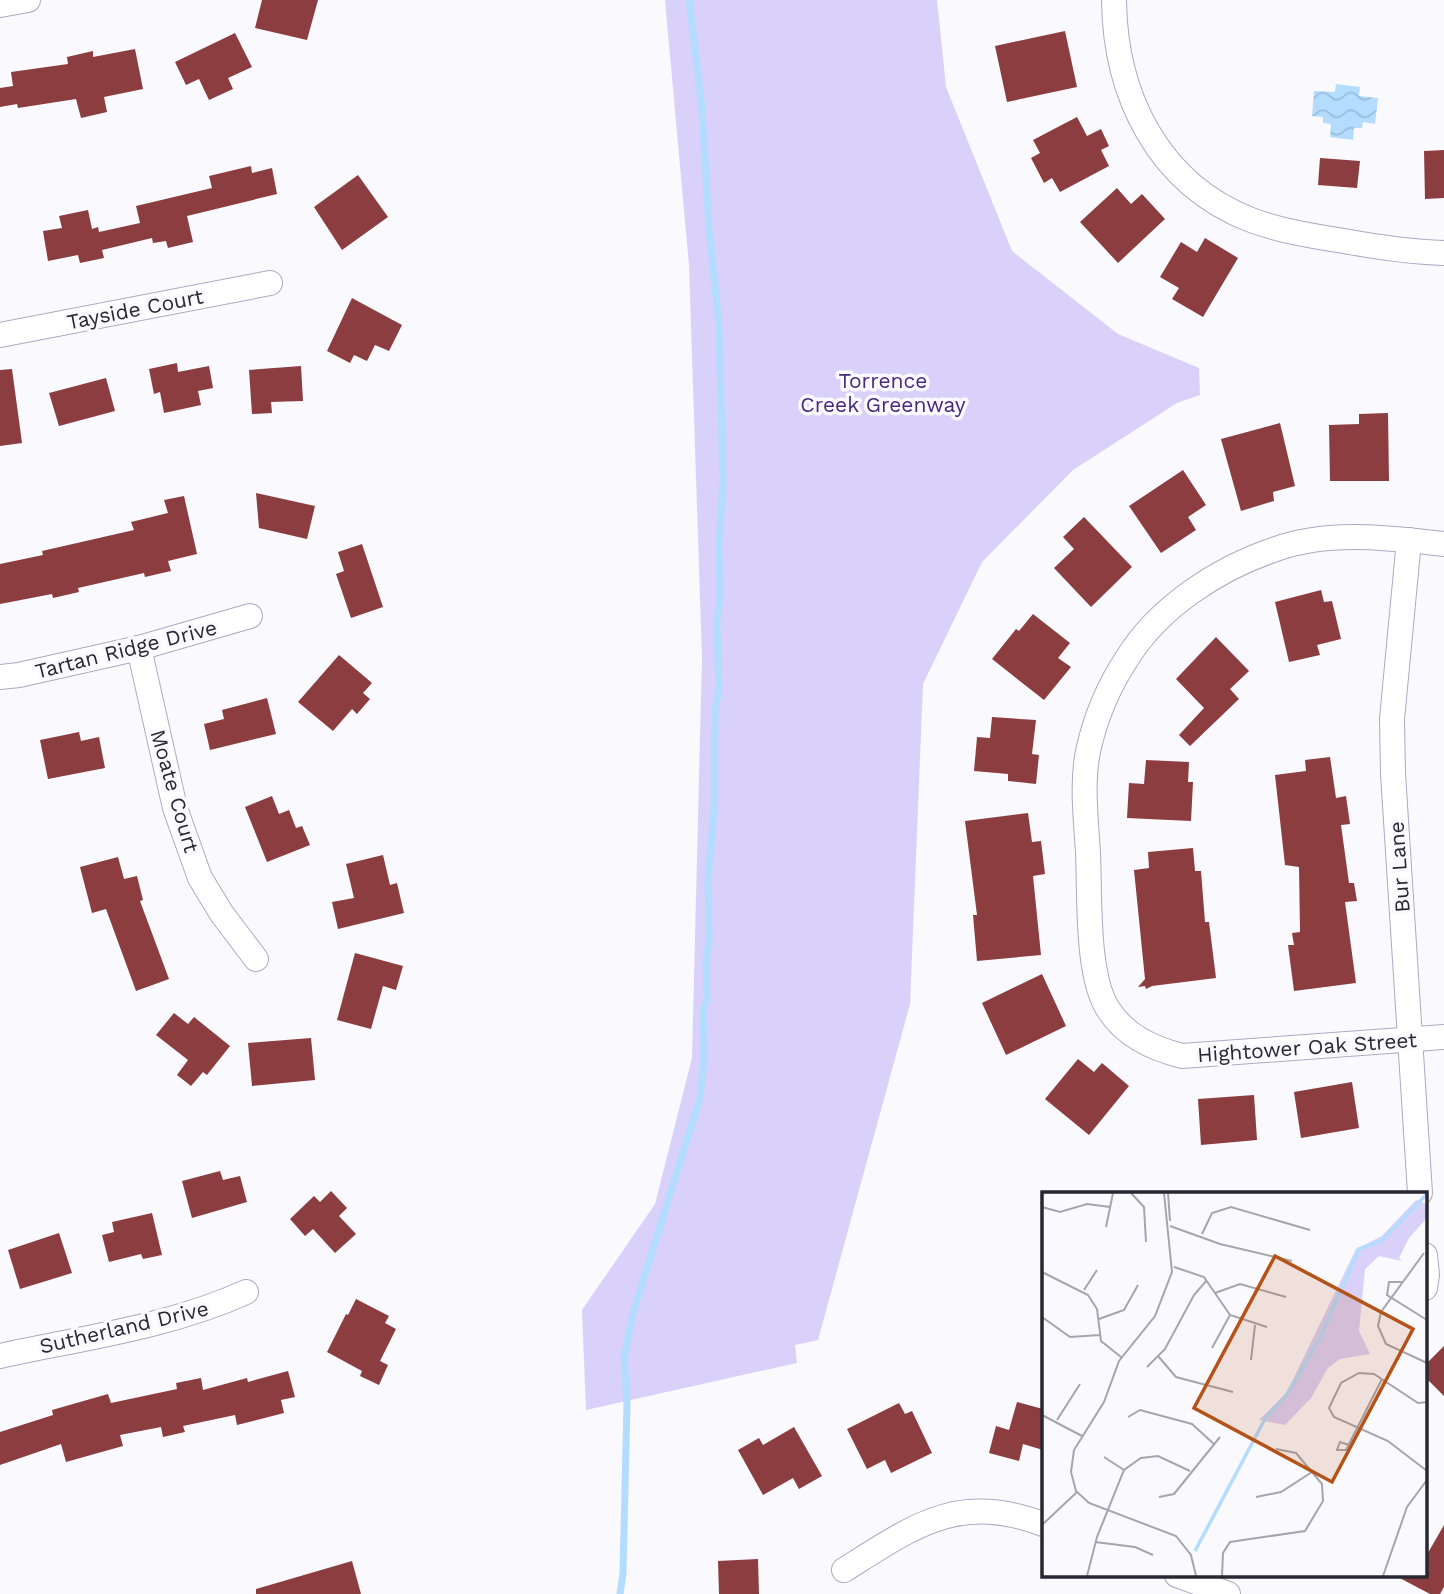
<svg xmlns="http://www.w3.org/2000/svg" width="1444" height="1594" font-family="'Work Sans',sans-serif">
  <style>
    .green { fill: #d9d1f9 }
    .water { fill: url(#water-waves) }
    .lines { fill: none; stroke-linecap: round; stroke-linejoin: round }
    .stream { stroke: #b3dcfe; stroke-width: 7 }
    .building { fill: #8b3d40 }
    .street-casing { stroke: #aea8c2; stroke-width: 26 }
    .street { stroke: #fff; stroke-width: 24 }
    .labels { text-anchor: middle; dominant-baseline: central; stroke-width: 7; stroke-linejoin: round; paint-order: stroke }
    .street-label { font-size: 21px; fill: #292731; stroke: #faf9fe }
    .park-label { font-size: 21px; fill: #47287d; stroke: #faf9fe }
    .inset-river { fill: none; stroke: #b3dcfe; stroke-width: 3.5 }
    .inset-road { fill: none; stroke: #a6a5ac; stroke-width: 2 }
    .view { fill: #b45217; fill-opacity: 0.15; stroke: #b45217; stroke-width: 3.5 }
    .inset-edge { fill: none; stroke: #292731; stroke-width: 3.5 }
  </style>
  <defs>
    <pattern id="water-waves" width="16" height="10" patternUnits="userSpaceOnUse" patternTransform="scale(1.75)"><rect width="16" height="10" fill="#b3dcfe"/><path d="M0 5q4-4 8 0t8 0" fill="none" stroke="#9abdda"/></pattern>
  </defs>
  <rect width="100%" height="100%" fill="#faf9fe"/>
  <polygon class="green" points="665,0 937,0 946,87 1012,251 1118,334 1199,368 1200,395 1177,403 1073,470 982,562 923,684 910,1004 818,1340 795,1345 797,1363 586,1410 582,1310 655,1204 692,1058 702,658 689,265"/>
  <polygon class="water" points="1336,84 1360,87 1359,96 1378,98 1375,124 1363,122 1362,128 1354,128 1353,140 1330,137 1331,124 1323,123 1323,117 1312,116 1314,91 1335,92"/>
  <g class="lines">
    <polyline class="stream" points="620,1594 623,1573 627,1404 624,1357 633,1313 700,1098 704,1060 703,1011 707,999 706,961 709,940 708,881 714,809 715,711 719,689 717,621 720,600 719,542 723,481 719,325 709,228 702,108 689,0"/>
  </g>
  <g class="building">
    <polygon points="262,0 318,0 307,40 255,28"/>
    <polygon points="1065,31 1077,87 1007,102 995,46"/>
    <polygon points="235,33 252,67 228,78 233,89 209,100 199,79 186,85 175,62"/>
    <polygon points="135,49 143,89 104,97 107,112 81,118 76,99 18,108 17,104 0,107 0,88 13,86 11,72 68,64 67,57 93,51 93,57"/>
    <polygon points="1077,117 1087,136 1101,129 1109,146 1101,150 1109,166 1060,192 1052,178 1044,183 1031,158 1040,153 1033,140"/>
    <polygon points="1444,150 1444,198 1425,199 1424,151"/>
    <polygon points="1320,158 1360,161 1357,188 1318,185"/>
    <polygon points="251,166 252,173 272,168 277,194 187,216 193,242 168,248 166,241 153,243 152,238 102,250 104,258 80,263 78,255 48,261 43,231 62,228 59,216 88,210 92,229 98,227 99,232 140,223 136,206 212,188 209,176"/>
    <polygon points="358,175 388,217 342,250 314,207"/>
    <polygon points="1117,188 1131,204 1142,194 1165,219 1118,263 1080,222"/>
    <polygon points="1205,238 1238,258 1203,317 1172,299 1179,288 1160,277 1181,242 1197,252"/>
    <polygon points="352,298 402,325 389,351 375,345 367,361 354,355 350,363 327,351"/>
    <polygon points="177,363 178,372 209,366 213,388 198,391 201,405 164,413 160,392 154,394 149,369"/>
    <polygon points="301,366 303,401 271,402 272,413 252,414 249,370"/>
    <polygon points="12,369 22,443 0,446 0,370"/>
    <polygon points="106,378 115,411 59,426 49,393"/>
    <polygon points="1388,413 1389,481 1330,481 1329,425 1359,424 1359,414"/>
    <polygon points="1280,423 1295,486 1273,492 1274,501 1241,511 1221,439"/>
    <polygon points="1183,470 1206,505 1188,517 1196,530 1161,553 1129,506"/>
    <polygon points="256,493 315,506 307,539 259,528"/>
    <polygon points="184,496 197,554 168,561 171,571 145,577 144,573 78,588 79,592 53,598 52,594 0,604 0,564 43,555 42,551 134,530 131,522 168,513 164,500"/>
    <polygon points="1084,517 1132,567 1091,607 1054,568 1074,549 1063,537"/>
    <polygon points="362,544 383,607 351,618 336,574 344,571 338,552"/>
    <polygon points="1321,590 1324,602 1332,601 1341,639 1317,645 1320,655 1289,662 1275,602"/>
    <polygon points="1033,614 1070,643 1058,658 1071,667 1044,700 992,659 1016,629 1019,631"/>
    <polygon points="1216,637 1249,671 1230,689 1239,699 1190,746 1179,735 1204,708 1176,679"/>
    <polygon points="339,655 372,683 363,693 370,699 357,714 352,709 333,731 298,702"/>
    <polygon points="267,698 276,734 210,750 204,724 224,719 222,710"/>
    <polygon points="992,717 1036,720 1032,754 1039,755 1036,784 1008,781 1008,774 974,771 977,737 990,738"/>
    <polygon points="79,732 81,741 99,737 105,768 48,779 40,740"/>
    <polygon points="1330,757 1336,798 1346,796 1350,824 1341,825 1349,883 1354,883 1357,901 1345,902 1356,983 1294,991 1288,945 1294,945 1292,933 1300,932 1299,867 1285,865 1275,775 1306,771 1305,760"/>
    <polygon points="1146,760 1189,762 1188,782 1193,782 1191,821 1127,818 1129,783 1144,784"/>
    <polygon points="272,796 279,814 289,810 296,828 302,826 310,845 267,862 245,807"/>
    <polygon points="1028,813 1032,842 1041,841 1045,874 1033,876 1041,955 977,961 973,915 977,915 965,821"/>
    <polygon points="1193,848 1195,871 1201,871 1205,922 1209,922 1216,978 1152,986 1146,989 1145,986 1138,987 1145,979 1134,870 1149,868 1148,852"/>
    <polygon points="383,855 390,885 397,883 404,913 338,929 332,902 354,898 346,864"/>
    <polygon points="118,857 124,879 137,876 143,900 140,901 169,979 136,991 106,909 92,913 80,867"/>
    <polygon points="355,953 403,966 396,990 383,986 371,1029 337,1020"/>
    <polygon points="1042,974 1066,1026 1006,1055 982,1003"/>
    <polygon points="174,1013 188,1024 194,1017 230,1046 207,1075 203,1072 191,1086 177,1075 188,1060 156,1035"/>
    <polygon points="311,1038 315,1080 252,1086 248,1043"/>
    <polygon points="1078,1059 1094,1072 1102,1063 1129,1086 1089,1135 1045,1099"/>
    <polygon points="1352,1082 1359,1128 1301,1138 1294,1092"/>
    <polygon points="1254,1095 1257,1140 1201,1145 1198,1099"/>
    <polygon points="220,1171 223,1180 240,1176 247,1202 192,1218 182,1181"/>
    <polygon points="331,1191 347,1208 339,1216 356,1234 335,1253 313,1229 305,1236 290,1219 314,1196 320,1202"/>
    <polygon points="152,1213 162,1255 143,1259 141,1254 109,1262 102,1235 114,1232 112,1222"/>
    <polygon points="59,1233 72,1273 20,1289 8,1250"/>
    <polygon points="356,1299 389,1316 385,1323 396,1329 380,1361 388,1365 379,1385 360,1376 362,1371 327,1352 346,1314 348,1315"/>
    <polygon points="1444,1346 1444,1396 1425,1377 1425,1365"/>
    <polygon points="288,1371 295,1397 281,1400 284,1413 237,1425 235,1415 183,1426 185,1432 163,1437 161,1427 120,1435 123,1446 66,1462 61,1444 0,1465 0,1432 53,1415 52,1410 108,1394 111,1403 177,1389 176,1383 201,1378 203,1390 247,1378 248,1382"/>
    <polygon points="1017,1402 1043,1409 1043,1450 1023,1444 1019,1461 989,1453 996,1426 1009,1430"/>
    <polygon points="899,1403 905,1414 912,1411 932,1453 891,1473 885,1460 867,1469 847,1429"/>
    <polygon points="794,1427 822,1476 799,1489 793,1478 763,1495 738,1450 759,1438 763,1445"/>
    <polygon points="1444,1525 1444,1587 1440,1594 1430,1594 1394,1575 1425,1575 1425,1558"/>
    <polygon points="758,1559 759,1594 719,1594 718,1561"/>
    <polygon points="352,1561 361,1594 256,1594 256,1589"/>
  </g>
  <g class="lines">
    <defs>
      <g id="street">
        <path d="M1114,0C1115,95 1158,184 1251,220C1281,231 1312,236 1344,241C1377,247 1411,252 1444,253"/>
        <polyline points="0,5 28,0"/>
        <polyline points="0,335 270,283"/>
        <polyline points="1409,540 1392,719 1393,774 1420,1193"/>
        <path d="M1444,544C1388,538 1330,530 1276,549C1219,568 1158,607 1126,660C1109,686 1096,717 1089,747C1081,780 1086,819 1088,853C1090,894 1086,975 1108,1009C1125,1036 1152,1048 1182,1056L1444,1037"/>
        <polyline points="139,648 175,808 200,878 222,914 256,959"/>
        <polyline points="0,677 19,675 139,648 250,616"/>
        <polyline points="1425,1255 1427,1275 1425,1288"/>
        <path d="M0,1356C82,1338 169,1327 246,1292"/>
        <path d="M844,1570C914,1526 958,1492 1043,1524"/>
        <polyline points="1177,1575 1228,1594"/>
      </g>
    </defs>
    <use href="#street" class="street-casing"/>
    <use href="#street" class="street"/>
  </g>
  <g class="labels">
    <g class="street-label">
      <text transform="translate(135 309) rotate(-11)">Tayside Court</text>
      <text transform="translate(126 649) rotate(-14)">Tartan Ridge Drive</text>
      <text transform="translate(175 791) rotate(74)">Moate Court</text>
      <text transform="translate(1399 867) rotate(-94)">Bur Lane</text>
      <text transform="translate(1307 1047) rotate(-4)">Hightower Oak Street</text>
      <text transform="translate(124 1327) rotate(-13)">Sutherland Drive</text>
    </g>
    <g class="park-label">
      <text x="883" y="380">Torrence<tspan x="883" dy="24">Creek Greenway</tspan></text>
    </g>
  </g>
  <g transform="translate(1042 1192)">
    <rect width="385" height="385" fill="#faf9fe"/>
    <path d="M374,8L385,12V26L367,46L357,66L360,69L337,64L323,77L317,139L328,162L298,167L286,176L269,206L243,233L217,228L245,200L314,57L340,44Z" fill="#d9d1f9"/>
    <path class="inset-river" d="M153,359L224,225L244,204L278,146L317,57L339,49L385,2"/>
    <path class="inset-road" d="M89,1L102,15L104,50M122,1L130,80L113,124L77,169L62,210L32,258L29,280L34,299L47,311L134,344L149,363L154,384M126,1L128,29M0,15L18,20L45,12L68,15M128,34L178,52L250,69M64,35L71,1M160,42L170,21L189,15L268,38M382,61L339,120L336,134L344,152L385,171M132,75L162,85L188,123L225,135M0,80L46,103L55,117L59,149L79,165M361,90H347L345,103L385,128M42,98L55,78M173,101L198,92L244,105M0,125L28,145L58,143M57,127L82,118L96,93M170,156L188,123M116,164L134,185L191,200M209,168L213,133M105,175L123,157L152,103L165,88M385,210L376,211L332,182L317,181L299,191L287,216L292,225L346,249L385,279M0,223L40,244M86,225L98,218L150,232L173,253M15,228L38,192M307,253L298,250L295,258H304L340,187M62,265L82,278M117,305L132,302L178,245M214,305L239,300L270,280M0,333L35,300M53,350L93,355L111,363M45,384L55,345L82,278L99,266L116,264L148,279M180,384L181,361L188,350L263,339L281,309L280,292L254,261L234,257M341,384L365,315L385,288"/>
    <path class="view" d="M233,64L371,137L290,290L152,216Z"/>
    <rect width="385" height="385" class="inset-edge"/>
  </g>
</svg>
